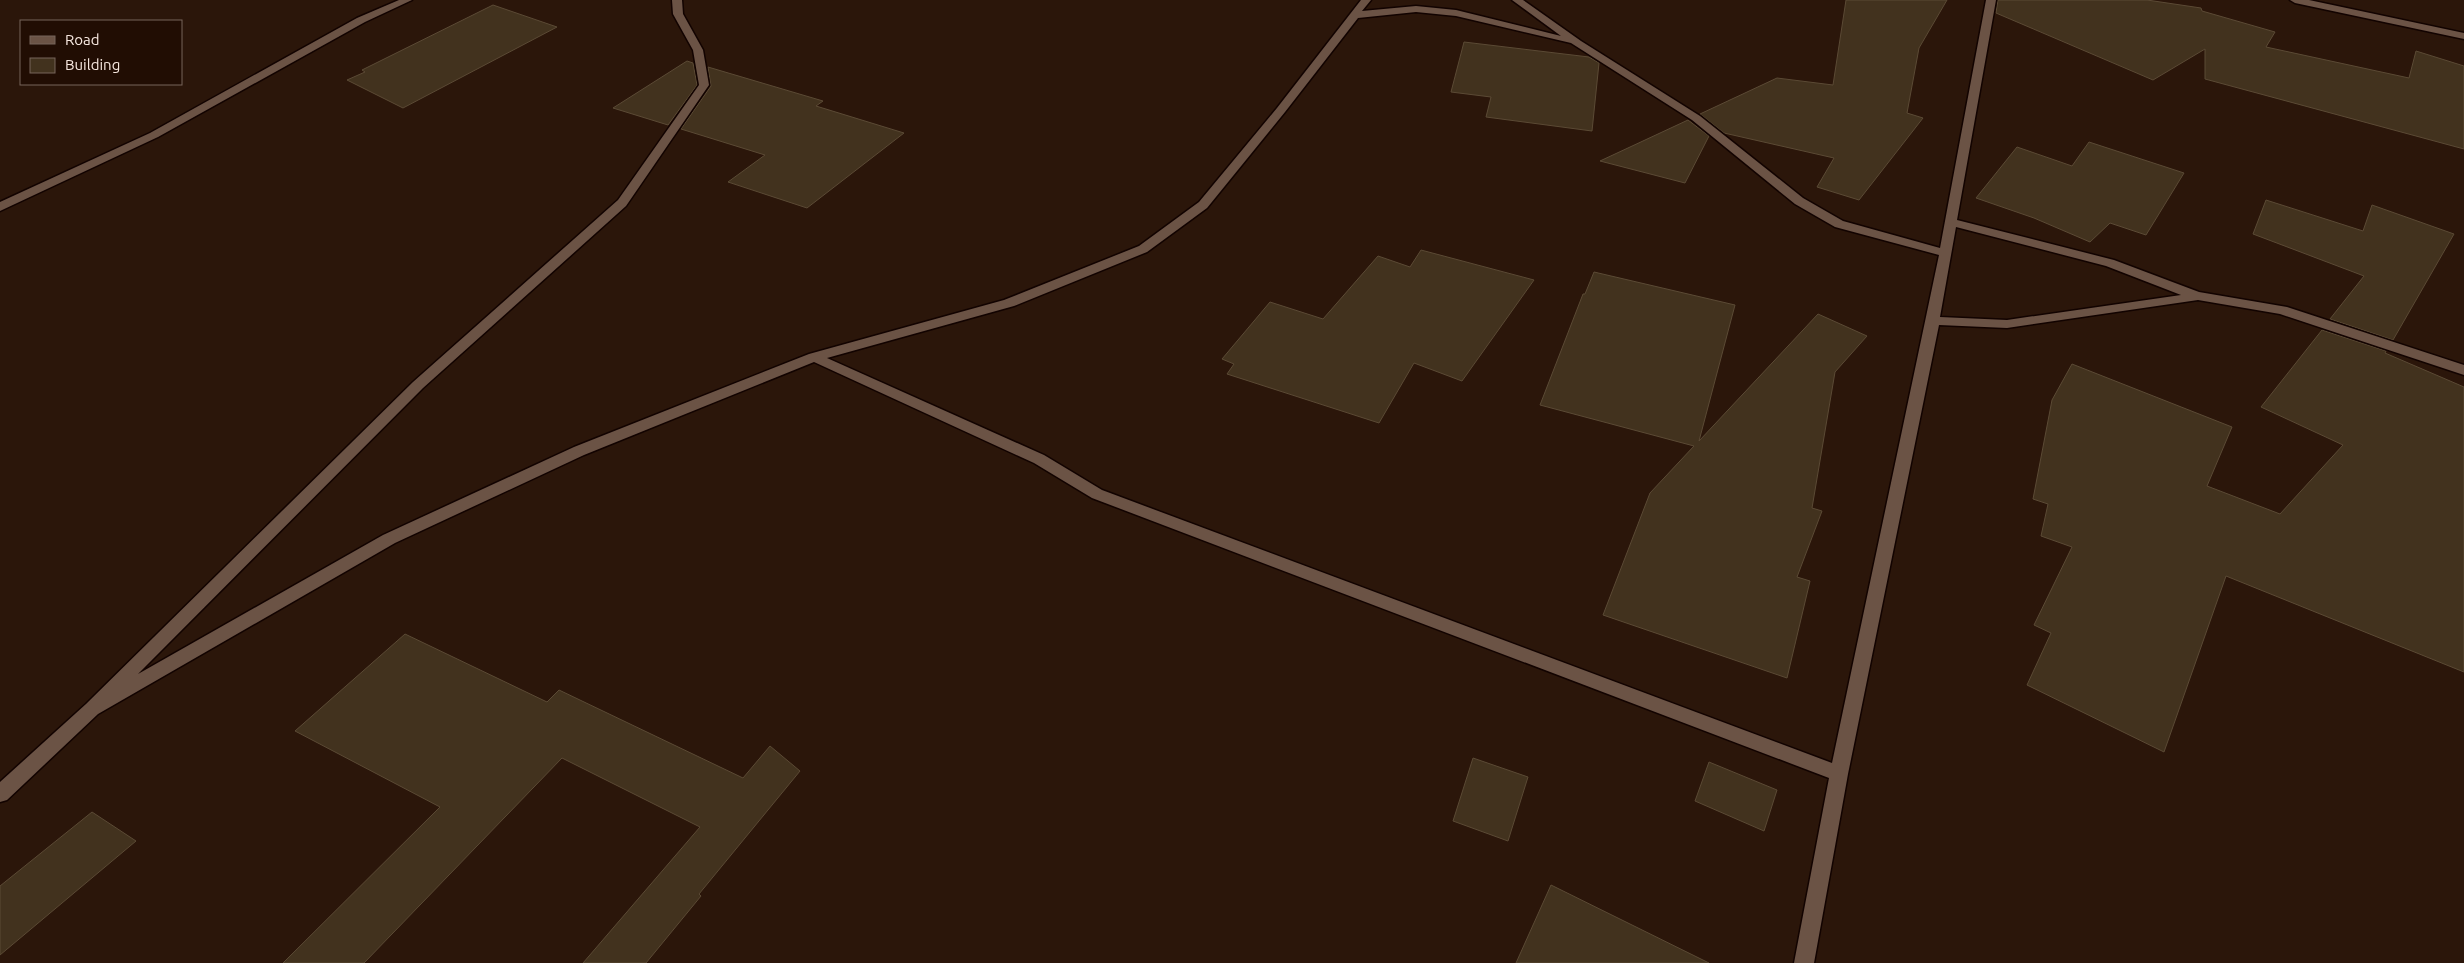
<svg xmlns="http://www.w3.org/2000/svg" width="2464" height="963" font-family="Ubuntu,sans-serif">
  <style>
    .building { fill: #42321e; stroke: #5b4a35 }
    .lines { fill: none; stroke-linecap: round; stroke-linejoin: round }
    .minor-casing { stroke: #120300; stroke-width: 3 }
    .minor { fill: #6b5345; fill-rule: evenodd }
  </style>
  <rect width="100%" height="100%" fill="#2b160a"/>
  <g class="building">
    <polygon points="1846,0 1947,0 1919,48 1907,113 1923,118 1859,200 1817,187 1834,158 1724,133 1700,114 1777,78 1833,85"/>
    <polygon points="1998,0 2147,0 2201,8 2202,11 2275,32 2266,47 2409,78 2416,51 2464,66 2464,149 2205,79 2205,49 2153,80 1996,13"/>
    <polygon points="493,5 557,27 403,108 347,80 365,72 362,70"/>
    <polygon points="1464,42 1589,57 1599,63 1592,131 1486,117 1491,97 1451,92"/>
    <polygon points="687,61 693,63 697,85 668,125 613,108"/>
    <polygon points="708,67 823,101 816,106 904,133 807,208 728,182 765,155 681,129 711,86"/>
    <polygon points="1688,120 1709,136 1685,183 1600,161"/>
    <polygon points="2089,142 2184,173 2146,235 2110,223 2090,242 2034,218 1976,198 2017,147 2072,166"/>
    <polygon points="2266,200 2363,231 2372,205 2454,234 2393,340 2330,319 2364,276 2253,234"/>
    <polygon points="1421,250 1534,280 1462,381 1414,363 1379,423 1227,374 1234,364 1222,359 1270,302 1323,319 1378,256 1410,267"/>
    <polygon points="1594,272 1735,305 1699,441 1818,314 1867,336 1835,372 1812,508 1822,511 1797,577 1810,581 1787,678 1603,615 1650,493 1694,446 1540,405 1583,294 1585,294"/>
    <polygon points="2322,330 2386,351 2385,353 2464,387 2464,672 2226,576 2164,752 2027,685 2051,633 2034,625 2072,547 2041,536 2048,504 2033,499 2052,400 2072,364 2232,427 2207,486 2280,514 2343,445 2261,407"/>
    <polygon points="405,634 547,702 559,690 743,778 770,746 800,771 699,894 701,896 646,963 583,963 700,827 562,758 364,963 283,963 440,807 295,731"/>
    <polygon points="1473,758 1528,777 1508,841 1453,821"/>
    <polygon points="1709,762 1777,790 1764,831 1695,801"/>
    <polygon points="92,812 136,841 0,955 0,886"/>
    <polygon points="1551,885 1709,963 1516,963"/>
  </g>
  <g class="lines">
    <defs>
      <g id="minor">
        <polygon points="399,0 412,0 365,22 158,137 0,211 0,202 150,133 357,18"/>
        <path d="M672,0H682L683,14L703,50L709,85L626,206L423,388L138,674L383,535L574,447L809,354L1004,300L1139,246L1199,202L1277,108L1361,0H1371L1362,11L1416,6L1456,10L1561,36L1512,0H1523L1581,41L1700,116L1803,198L1843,221L1940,248L1986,0H1996L1957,220L2114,260L2199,292L2287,307L2464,365V375L2280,314L2198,300L2007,328L1939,325L1848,774L1814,963H1794L1829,778L1092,498L1034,463L814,362L584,455L395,543L98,714L7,800L0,802V782L86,704L413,382L618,200L699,85L693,50L673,14ZM1416,12L1456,16L1571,43L1692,120L1795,204L1835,227L1939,255L1832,763L1102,490L1044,455L827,358L1014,306L1147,252L1207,208L1285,112L1358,18ZM1956,227L2106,266L2181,295L2007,320L1940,317Z"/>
        <polygon points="2290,0 2309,0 2464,33 2464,39 2295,3"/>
      </g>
    </defs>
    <use href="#minor" class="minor-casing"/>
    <use href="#minor" class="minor"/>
  </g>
  <rect x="20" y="20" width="162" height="65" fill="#210d03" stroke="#77655b"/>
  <rect x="30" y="36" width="25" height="8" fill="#6b5345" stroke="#77655b"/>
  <text x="65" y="45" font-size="15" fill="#f7e8e0">Road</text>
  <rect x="30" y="58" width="25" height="15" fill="#42321e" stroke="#77655b"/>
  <text x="65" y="70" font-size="15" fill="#f7e8e0">Building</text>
</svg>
